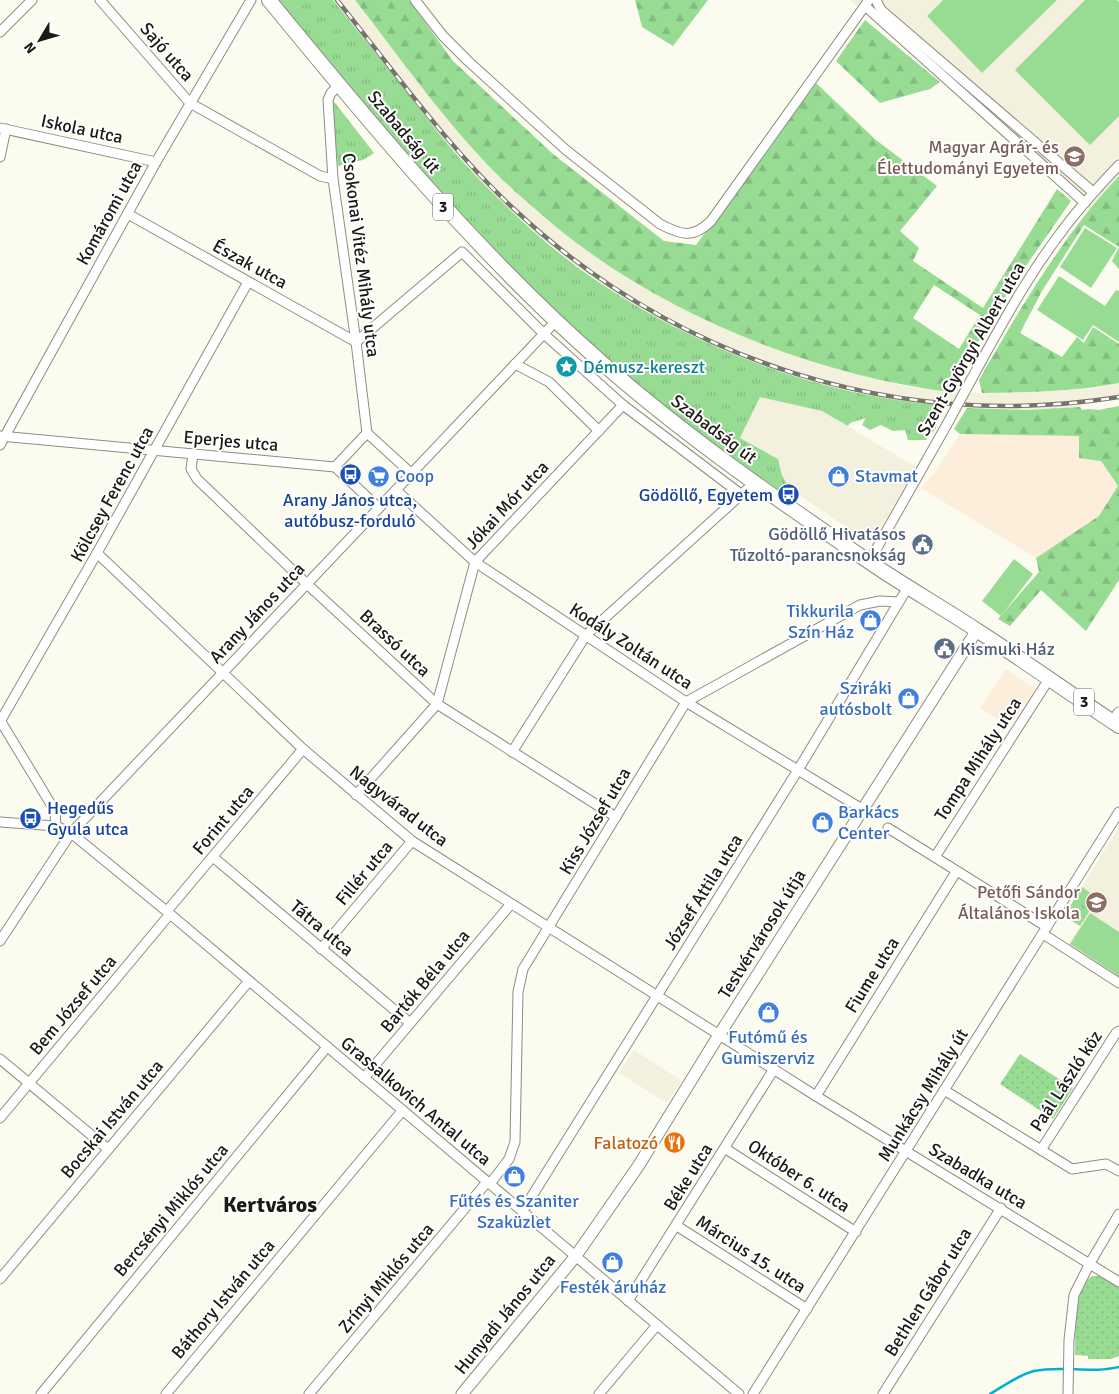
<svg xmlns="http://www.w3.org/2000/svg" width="1119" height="1394" font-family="Signika,sans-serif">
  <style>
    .built { fill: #f3f0dd }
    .industrial { fill: #fceeda }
    .grass { fill: url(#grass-tufts) }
    .forest { fill: url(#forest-firs); fill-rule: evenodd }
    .park { fill: url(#park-dots) }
    .pitch { fill: #98dc94 }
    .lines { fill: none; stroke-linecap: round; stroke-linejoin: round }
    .stream { stroke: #02b1d2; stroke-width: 2.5 }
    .minor-casing { stroke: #8e8d82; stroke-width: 11 }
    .tertiary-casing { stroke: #8e8d82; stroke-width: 13 }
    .primary-casing { stroke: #8e8d82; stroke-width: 16 }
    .minor { stroke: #fff; stroke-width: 9 }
    .tertiary { stroke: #fff; stroke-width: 11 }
    .primary { stroke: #fff; stroke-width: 14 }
    .rail-casing { stroke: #76756d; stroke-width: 4.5 }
    .rail { stroke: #fff; stroke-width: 2.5; stroke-dasharray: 8; stroke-linecap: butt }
    .minor-bridge-casing { stroke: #8e8d82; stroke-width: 11; stroke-linecap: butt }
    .minor-bridge { stroke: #fff; stroke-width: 9 }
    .labels { text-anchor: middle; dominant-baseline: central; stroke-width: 4; stroke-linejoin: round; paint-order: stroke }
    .shield { fill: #fff; stroke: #5f5f5c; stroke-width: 1 }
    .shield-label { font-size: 16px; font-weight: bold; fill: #1b1a16 }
    .street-label { font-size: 18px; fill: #1b1a16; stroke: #fff }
    .education-label { font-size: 18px; fill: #785e54; stroke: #fff; text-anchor: end }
    .culture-label { font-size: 18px; fill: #0d838f; stroke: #fff; text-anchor: start }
    .shop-label { font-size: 18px; fill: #366cbe; stroke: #fff; text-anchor: start }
    .transit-label { font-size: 18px; fill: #164399; stroke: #fff; text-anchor: end }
    .service-label { font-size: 18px; fill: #4e5e75; stroke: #fff; text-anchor: end }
    .food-label { font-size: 18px; fill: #c56008; stroke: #fff; text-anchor: end }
    .district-label { font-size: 22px; font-weight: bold; fill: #1b1a16; stroke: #fff }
  </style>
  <defs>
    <pattern id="grass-tufts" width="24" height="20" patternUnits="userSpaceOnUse" patternTransform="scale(1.25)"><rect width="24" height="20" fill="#98dc94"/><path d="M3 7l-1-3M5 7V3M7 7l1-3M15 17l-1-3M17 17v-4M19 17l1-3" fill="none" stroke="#82bc7f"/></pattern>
    <pattern id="forest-firs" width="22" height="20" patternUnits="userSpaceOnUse" patternTransform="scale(1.25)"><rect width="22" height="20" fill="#98dc94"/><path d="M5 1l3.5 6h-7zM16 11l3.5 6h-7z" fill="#82bc7f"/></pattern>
    <pattern id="park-dots" width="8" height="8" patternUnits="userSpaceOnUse" patternTransform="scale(1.25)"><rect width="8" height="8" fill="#98dc94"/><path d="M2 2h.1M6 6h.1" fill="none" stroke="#82bc7f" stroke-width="1.8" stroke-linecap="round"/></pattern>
  </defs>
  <rect width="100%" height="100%" fill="#fcfbef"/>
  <g class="built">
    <polygon points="333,0 355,0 441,110 503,180 540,214 582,247 667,300 700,317 727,329 808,360 908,387 948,392 982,393 1058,391 1097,388 1119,383 1119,400 1086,403 1080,407 1027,410 994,410 905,402 861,393 788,374 749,360 684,332 624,298 577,267 538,235 496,196 451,149"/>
    <polygon points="850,0 1119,0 1119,242 1099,217"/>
    <polygon points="760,397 822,411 916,467 875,539 858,535 789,488 782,475 778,459 740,438"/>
    <polygon points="1119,827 1119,978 1068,945 1080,926 1064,916"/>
    <polygon points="634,1050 682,1081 667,1103 619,1073"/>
  </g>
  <g class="industrial">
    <polygon points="960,434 1079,436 1101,461 1118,487 1099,516 1036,558 921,488 934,473"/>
    <polygon points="1006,669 1035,689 1009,727 980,708"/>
  </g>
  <g class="grass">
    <path d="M278,0H333C358,32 384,63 409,95C427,118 444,141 464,163C504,206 548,248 597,281C698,349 818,395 940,405L936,428L926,440H908L905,430L893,431L881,425L870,430L862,425L866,418L850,423L848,426L822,411L760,397L740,438L778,459L782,475L789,488L782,496L706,443L538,301L356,98L342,77Z"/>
    <polygon points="332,99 374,153 363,160 338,166 331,107"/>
    <polygon points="1082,887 1098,898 1080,926 1064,916"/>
  </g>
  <g class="forest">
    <path d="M355,0H409L453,61L553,154L664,241L696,245L816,83L876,140L937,186L900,231L919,248L913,261L983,308L1057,189L1071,201L1012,286L948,392C821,375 685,323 582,247C555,227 529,204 504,181C448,127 403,61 355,0ZM934,285L980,315L959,349L913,318Z"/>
    <polygon points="635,0 708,0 673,46 642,27"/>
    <polygon points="865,20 940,82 930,89 880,103 836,61"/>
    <path d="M1119,176V269L1112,261L1119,247L1084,225L1042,291L1020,333L1062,357L1077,337L1084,343L1093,327L1119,344V383C1074,392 1028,392 982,393L979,380C1020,309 1062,236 1119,176Z"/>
    <polygon points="1119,406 1119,580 1086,631 1041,590 1010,626 998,619 1039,572 1036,558 1099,516 1118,486 1101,461 1079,458 1079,436 960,434 954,429 967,408 1027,410 1080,407 1082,410 1089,409 1099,410"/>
  </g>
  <g class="park">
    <polygon points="1020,1054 1073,1088 1053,1119 1000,1084"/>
    <path d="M1092,1276H1100L1119,1288V1356L1111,1359H1088V1356L1075,1355C1076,1333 1072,1291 1092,1276Z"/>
  </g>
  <g class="pitch">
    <polygon points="943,0 1057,0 982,73 927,16"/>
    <polygon points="1085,0 1117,0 1119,2 1119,116 1090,145 1015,70"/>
    <polygon points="1085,228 1117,248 1091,288 1060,267"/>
    <polygon points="1059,276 1105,306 1116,290 1119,291 1119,342 1093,325 1083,340 1037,310"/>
    <polygon points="1014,559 1033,574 1001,616 982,601"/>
    <polygon points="1090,913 1119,932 1119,976 1070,944"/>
  </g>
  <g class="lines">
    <path class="stream" d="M990,1394C1004,1386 1018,1375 1034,1371C1062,1365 1092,1374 1119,1367"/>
    <defs>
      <g id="minor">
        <polyline points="100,0 190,103 320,176 333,179"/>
        <path d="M415,0L443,36L468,61L566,150L660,224C681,235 693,239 711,221L869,0"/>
        <polyline points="876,0 881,10 1093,192"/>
        <polyline points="865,6 1085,203"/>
        <polyline points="0,32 32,0"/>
        <polyline points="339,85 331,93 328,100 333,179 356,342 367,433 412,474"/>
        <polyline points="0,128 156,162"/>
        <polyline points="0,157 6,129"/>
        <polyline points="128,214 356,342"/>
        <polyline points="356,342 462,252 544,334 623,405 742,495"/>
        <polyline points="515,364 549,382 599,431"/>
        <path d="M971,380C998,331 1025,280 1059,235C1077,210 1098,187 1119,165"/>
        <polyline points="367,433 335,467 379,508"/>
        <polyline points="0,436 335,467"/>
        <polyline points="0,445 156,162 251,0"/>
        <polyline points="193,454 191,469 197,479 307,584 437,704 616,817"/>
        <polyline points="396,490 475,562 686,702 862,809"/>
        <polyline points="97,553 303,749 412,841 816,1096 1119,1282"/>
        <polyline points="869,562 946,426"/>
        <polyline points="0,720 55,811 56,826"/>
        <polyline points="1,720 97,553 248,282"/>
        <polyline points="512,752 586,635 754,483"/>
        <polyline points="356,795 437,704 475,562 623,405"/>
        <polyline points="0,822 56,826 71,833 170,914 739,1394"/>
        <polyline points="888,828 1047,927"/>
        <polyline points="213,857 410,1023"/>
        <polyline points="935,857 1049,679"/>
        <polyline points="167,911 303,749"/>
        <polyline points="1043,934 1119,983"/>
        <polyline points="0,941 71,833 556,321"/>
        <polyline points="321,949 412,841"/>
        <polyline points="0,1059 108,1149"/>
        <polyline points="364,1078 511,904"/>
        <polyline points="944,1090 1072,1169 1106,1164 1119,1171"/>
        <polyline points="816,1096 956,872"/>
        <polyline points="0,1118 170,914"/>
        <polyline points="726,1149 856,1232"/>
        <polyline points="1041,1150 1116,1033 1119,1031"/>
        <polyline points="490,1184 509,1159 515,1142 518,992 523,969 686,702 860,605 880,601 899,602"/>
        <polyline points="522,1212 798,770 908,587"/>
        <polyline points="677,1226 807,1309"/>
        <polyline points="0,1279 249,981"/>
        <polyline points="628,1301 774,1069"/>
        <polyline points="41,1394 327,1047"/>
        <polyline points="166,1394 402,1111"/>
        <polyline points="309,1394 487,1182"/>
        <polyline points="599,1394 657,1325"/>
        <polyline points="753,1394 1119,812"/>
        <polyline points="883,1394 1001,1208"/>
        <polyline points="1068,1394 1069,1340 1074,1295 1090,1263 1119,1214"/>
      </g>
      <g id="tertiary">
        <polyline points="1113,722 1119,713"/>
        <polyline points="462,1394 575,1257 639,1165 719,1035 977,630"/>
      </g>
      <path id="primary" d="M269,0C373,127 477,253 601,362C685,436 776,499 868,561C904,586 942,607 978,631C1026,662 1072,695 1119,726"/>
    </defs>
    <use href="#minor" class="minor-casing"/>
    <use href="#tertiary" class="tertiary-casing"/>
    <use href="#primary" class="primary-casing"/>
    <use href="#minor" class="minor"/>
    <use href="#tertiary" class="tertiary"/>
    <use href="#primary" class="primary"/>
    <defs>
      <path id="rail" d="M337,0C394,71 448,148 515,210C678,362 899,432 1119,397"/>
    </defs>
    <use href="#rail" class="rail-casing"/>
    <use href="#rail" class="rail"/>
    <defs>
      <polyline id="minor-bridge" points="946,426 971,380"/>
    </defs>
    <use href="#minor-bridge" class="minor-bridge-casing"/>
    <use href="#minor-bridge" class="minor-bridge"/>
  </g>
  <defs>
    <symbol id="university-disc" viewBox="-11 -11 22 22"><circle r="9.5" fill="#8d6e63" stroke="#fff"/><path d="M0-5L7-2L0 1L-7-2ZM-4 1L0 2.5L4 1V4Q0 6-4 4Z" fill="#fff"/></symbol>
    <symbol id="sight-disc" viewBox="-11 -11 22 22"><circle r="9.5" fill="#0f9aa8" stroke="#fff"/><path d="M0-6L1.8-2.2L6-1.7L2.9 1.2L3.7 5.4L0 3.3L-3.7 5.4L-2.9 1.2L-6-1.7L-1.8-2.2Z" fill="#fff"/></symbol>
    <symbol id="bus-disc" viewBox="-11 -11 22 22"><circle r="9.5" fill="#1a4fb4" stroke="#fff"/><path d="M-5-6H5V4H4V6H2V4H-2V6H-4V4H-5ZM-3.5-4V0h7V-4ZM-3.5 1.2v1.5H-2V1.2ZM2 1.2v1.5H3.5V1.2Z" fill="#fff"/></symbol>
    <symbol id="supermarket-disc" viewBox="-11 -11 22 22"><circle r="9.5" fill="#3f7fe0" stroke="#fff"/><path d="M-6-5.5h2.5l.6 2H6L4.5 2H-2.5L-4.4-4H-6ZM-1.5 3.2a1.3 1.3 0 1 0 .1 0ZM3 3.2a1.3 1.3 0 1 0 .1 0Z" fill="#fff"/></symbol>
    <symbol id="shop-disc" viewBox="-11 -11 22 22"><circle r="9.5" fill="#3f7fe0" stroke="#fff"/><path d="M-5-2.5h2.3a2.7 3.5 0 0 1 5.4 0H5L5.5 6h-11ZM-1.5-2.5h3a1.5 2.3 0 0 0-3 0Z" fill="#fff"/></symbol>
    <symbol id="civic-disc" viewBox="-11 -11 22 22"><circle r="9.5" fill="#5c6f8a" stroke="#fff"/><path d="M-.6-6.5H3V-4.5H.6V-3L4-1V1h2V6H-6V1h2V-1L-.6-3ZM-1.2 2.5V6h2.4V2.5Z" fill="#fff"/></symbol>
    <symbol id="school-disc" viewBox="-11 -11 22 22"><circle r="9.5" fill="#8d6e63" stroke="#fff"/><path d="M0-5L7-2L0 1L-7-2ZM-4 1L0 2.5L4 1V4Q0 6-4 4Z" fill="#fff"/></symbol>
    <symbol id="restaurant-disc" viewBox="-11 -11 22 22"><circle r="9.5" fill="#e8710a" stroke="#fff"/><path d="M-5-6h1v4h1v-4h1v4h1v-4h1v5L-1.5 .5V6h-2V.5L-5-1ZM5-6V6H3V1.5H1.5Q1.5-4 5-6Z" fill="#fff"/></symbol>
  </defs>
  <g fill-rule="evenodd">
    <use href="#university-disc" x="1062" y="144" width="25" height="25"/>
    <use href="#sight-disc" x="554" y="354" width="25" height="25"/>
    <use href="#bus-disc" x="338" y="462" width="25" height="25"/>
    <use href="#supermarket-disc" x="366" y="464" width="25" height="25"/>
    <use href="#shop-disc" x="826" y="464" width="25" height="25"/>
    <use href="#bus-disc" x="776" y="482" width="25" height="25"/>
    <use href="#civic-disc" x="910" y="532" width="25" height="25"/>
    <use href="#shop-disc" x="858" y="608" width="25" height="25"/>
    <use href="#civic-disc" x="932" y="636" width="25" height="25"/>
    <use href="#shop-disc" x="896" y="686" width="25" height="25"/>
    <use href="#bus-disc" x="18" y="806" width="25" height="25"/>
    <use href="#shop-disc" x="810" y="810" width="25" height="25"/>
    <use href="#school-disc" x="1084" y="890" width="25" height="25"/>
    <use href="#shop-disc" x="756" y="1000" width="25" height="25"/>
    <use href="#restaurant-disc" x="662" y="1130" width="25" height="25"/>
    <use href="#shop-disc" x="502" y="1164" width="25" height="25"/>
    <use href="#shop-disc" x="600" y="1250" width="25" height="25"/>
  </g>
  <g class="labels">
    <g class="shield">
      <rect x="433" y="193.5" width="20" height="27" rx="4"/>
      <rect x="1074" y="688.5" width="20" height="27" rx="4"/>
    </g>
    <g class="shield-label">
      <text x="443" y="207">3</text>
      <text x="1084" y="702">3</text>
    </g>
    <g class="street-label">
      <text transform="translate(167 52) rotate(49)">Sajó utca</text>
      <text transform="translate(82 129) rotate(12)">Iskola utca</text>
      <text transform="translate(404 132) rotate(50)">Szabadság út</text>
      <text transform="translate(109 213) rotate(-61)">Komáromi utca</text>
      <text transform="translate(361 255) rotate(83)">Csokonai Vitéz Mihály utca</text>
      <text transform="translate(250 264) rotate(29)">Észak utca</text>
      <text transform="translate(971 349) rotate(-60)">Szent-Györgyi Albert utca</text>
      <text transform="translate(714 429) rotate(37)">Szabadság út</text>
      <text transform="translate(231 441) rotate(5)">Eperjes utca</text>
      <text transform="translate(112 494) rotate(-61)">Kölcsey Ferenc utca</text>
      <text transform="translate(507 505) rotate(-47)">Jókai Mór utca</text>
      <text transform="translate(257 613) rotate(-47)">Arany János utca</text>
      <text transform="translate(395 643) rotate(43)">Brassó utca</text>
      <text transform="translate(631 646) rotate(33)">Kodály Zoltán utca</text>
      <text transform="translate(978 759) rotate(-57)">Tompa Mihály utca</text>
      <text transform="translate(399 806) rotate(38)">Nagyvárad utca</text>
      <text transform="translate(223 820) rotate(-50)">Forint utca</text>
      <text transform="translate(595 821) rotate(-59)">Kiss József utca</text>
      <text transform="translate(364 873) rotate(-50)">Fillér utca</text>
      <text transform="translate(703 892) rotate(-58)">József Attila utca</text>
      <text transform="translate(322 928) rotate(40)">Tátra utca</text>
      <text transform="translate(762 934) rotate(-58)">Testvérvárosok útja</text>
      <text transform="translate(872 975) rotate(-58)">Fiume utca</text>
      <text transform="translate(425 981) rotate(-50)">Bartók Béla utca</text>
      <text transform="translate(73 1005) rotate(-50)">Bem József utca</text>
      <text transform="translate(1066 1081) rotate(-57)">Paál László köz</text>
      <text transform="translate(923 1095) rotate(-58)">Munkácsy Mihály út</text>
      <text transform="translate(416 1101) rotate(40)">Grassalkovich Antal utca</text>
      <text transform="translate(112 1119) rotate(-50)">Bocskai István utca</text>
      <text transform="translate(799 1176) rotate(33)">Október 6. utca</text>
      <text transform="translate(978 1176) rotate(31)">Szabadka utca</text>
      <text transform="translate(688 1177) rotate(-58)">Béke utca</text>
      <text transform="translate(171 1210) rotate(-50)">Bercsényi Miklós utca</text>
      <text transform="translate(751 1254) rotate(33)">Március 15. utca</text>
      <text transform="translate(386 1278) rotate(-50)">Zrínyi Miklós utca</text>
      <text transform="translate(928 1292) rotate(-58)">Bethlen Gábor utca</text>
      <text transform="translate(223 1299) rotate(-50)">Báthory István utca</text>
      <text transform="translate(505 1314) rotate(-51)">Hunyadi János utca</text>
    </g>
    <g class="education-label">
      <text x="1059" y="147">Magyar Agrár- és<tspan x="1059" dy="21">Élettudományi Egyetem</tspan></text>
      <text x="1080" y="892">Petőfi Sándor<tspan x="1080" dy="21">Általános Iskola</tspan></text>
    </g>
    <g class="culture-label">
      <text x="583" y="367">Démusz-kereszt</text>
    </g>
    <g class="shop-label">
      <text x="395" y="476">Coop</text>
      <text x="855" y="476">Stavmat</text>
      <text x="854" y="611" text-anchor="end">Tikkurila<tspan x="854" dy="21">Szín Ház</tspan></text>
      <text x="892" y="688" text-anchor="end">Sziráki<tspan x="892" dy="21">autósbolt</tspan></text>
      <text x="838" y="812">Barkács<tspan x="838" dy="21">Center</tspan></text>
      <text x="768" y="1037" text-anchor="middle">Futómű és<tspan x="768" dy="21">Gumiszerviz</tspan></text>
      <text x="514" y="1201" text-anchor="middle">Fűtés és Szaniter<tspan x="514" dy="21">Szaküzlet</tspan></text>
      <text x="613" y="1287" text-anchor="middle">Festék áruház</text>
    </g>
    <g class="transit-label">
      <text x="773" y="495">Gödöllő, Egyetem</text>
      <text x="350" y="500" text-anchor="middle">Arany János utca,<tspan x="350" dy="21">autóbusz-forduló</tspan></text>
      <text x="47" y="808" text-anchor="start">Hegedűs<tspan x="47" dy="21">Gyula utca</tspan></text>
    </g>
    <g class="service-label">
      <text x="906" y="534">Gödöllő Hivatásos<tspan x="906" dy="21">Tűzoltó-parancsnokság</tspan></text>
      <text x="960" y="649" text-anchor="start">Kismuki Ház</text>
    </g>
    <g class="food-label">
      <text x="658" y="1143">Falatozó</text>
    </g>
    <g class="district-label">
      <text x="270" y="1204">Kertváros</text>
    </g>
  </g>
  <g transform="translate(40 40) rotate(232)" stroke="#ffffff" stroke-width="4" paint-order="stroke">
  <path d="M0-4L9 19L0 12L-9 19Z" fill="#1b1a16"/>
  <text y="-8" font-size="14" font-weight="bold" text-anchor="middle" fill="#1b1a16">N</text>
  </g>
</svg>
